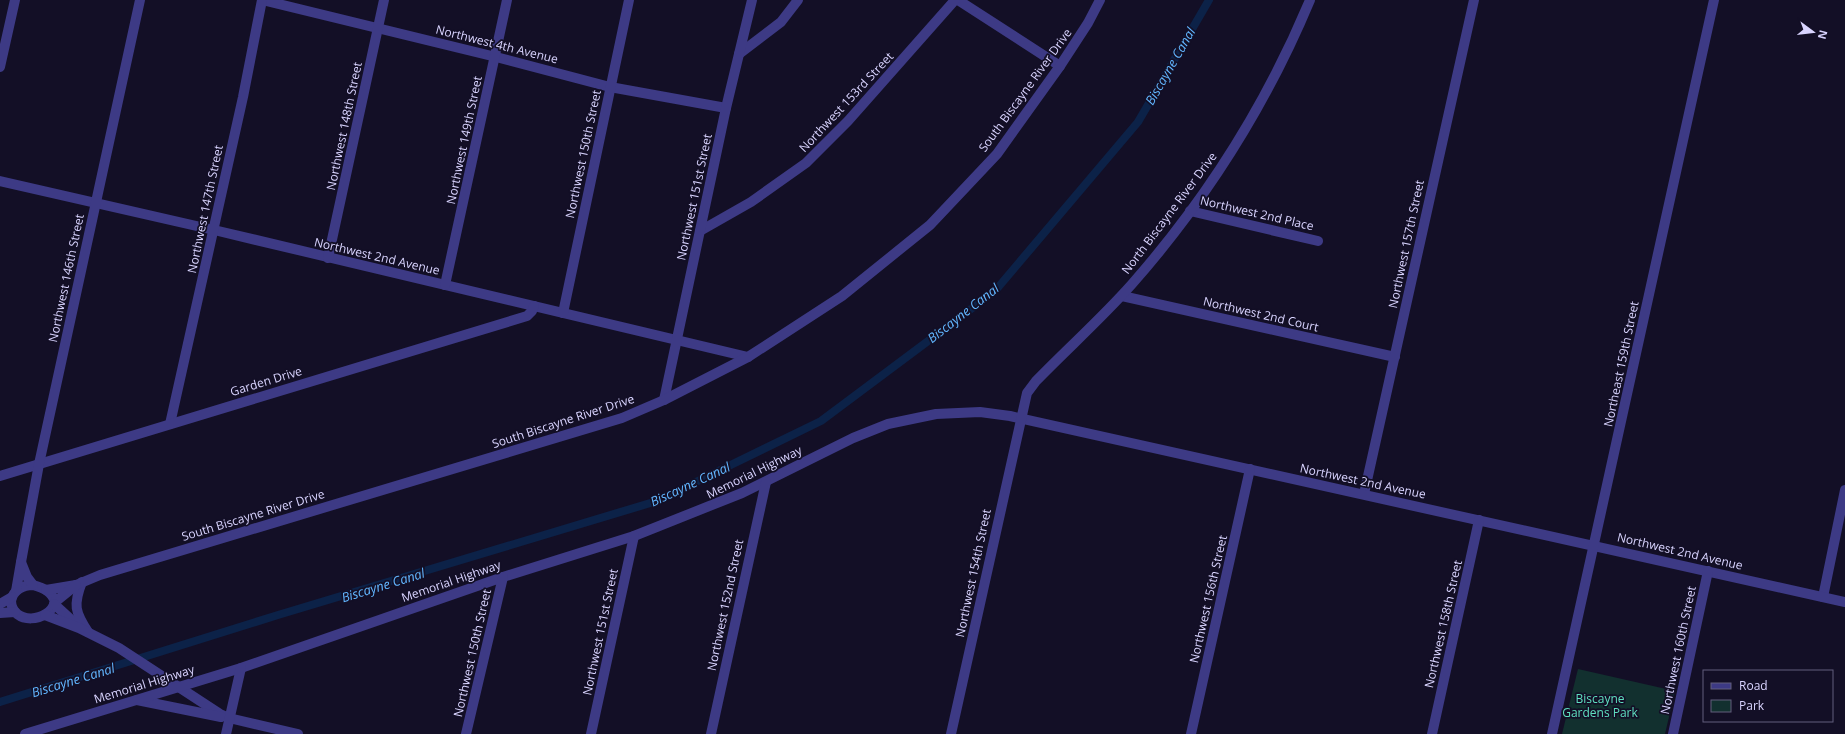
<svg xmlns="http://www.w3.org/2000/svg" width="1845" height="734" font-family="'Open Sans',sans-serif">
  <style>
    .green { fill: #12302f }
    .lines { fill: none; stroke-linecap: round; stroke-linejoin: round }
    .canal { stroke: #0c2248; stroke-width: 8 }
    .minor { stroke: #3d3a85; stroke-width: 10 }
    .labels { text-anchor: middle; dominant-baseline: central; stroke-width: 3.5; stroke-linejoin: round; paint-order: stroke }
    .street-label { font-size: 12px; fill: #d9d4ff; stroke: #130f26 }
    .park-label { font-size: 12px; fill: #5fe0c0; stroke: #130f26 }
    .water-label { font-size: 13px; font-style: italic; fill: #62b6ff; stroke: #130f26 }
  </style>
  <rect width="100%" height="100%" fill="#130f26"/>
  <polygon class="green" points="1578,669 1675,691 1665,734 1562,734"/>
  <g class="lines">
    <polyline class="canal" points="0,702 278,615 657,501 821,421 995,291 1138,122 1209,0"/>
    <g class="minor">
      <polyline points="262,0 496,57 610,87 726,108"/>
      <polyline points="958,0 1060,66"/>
      <polyline points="739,54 781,22 798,0"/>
      <polyline points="0,67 15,0"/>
      <polyline points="0,181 214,230 748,357"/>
      <polyline points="1190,211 1318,241"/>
      <polyline points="700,231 751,202 806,163 848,121 955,0"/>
      <polyline points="328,258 384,0"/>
      <polyline points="445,285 507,0"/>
      <polyline points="1122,296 1395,357"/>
      <polyline points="563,313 629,0"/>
      <polyline points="664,400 726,108 752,0"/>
      <polyline points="170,424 243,97 262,0"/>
      <polyline points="0,476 527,316 532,311 534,306"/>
      <polyline points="1364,494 1474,0"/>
      <polyline points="21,562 39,464 140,0"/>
      <path d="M82,582C73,605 75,612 88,632"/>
      <path d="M33,585C43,588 52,591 55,602C49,623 12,625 11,601C13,590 23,585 33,585Z"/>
      <polyline points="46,590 76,585 100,575 622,418 664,400 748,357 842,296 930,225 997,154 1060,66 1088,23 1100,0"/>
      <polyline points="16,591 21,562 27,577 33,585"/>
      <polyline points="1823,597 1845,490"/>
      <polyline points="55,602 76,585"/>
      <polyline points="0,604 12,597"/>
      <polyline points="54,604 78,626"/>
      <polyline points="0,613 15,612"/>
      <polyline points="45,615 79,628 119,648 220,714 229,718 298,734"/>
      <polyline points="137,700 221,717"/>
      <polyline points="25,734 241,668 503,577 634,536 742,493 853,438 888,424 936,414 980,412 1010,416 1845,602"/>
      <polyline points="226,734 241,668"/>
      <polyline points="466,734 503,577"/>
      <polyline points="591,734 634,536"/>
      <polyline points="711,734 766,482"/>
      <path d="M951,734L1027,393L1036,381C1068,348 1102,318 1132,284C1206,200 1267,103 1310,0"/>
      <polyline points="1191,734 1250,469"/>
      <polyline points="1432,734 1479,520"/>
      <polyline points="1552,734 1714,0"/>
      <polyline points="1673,734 1708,571"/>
    </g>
  </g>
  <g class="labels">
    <g class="street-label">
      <text transform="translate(497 44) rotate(14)">Northwest 4th Avenue</text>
      <text transform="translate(1025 90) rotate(-54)">South Biscayne River Drive</text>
      <text transform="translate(846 102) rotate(-47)">Northwest 153rd Street</text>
      <text transform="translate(344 126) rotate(-78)">Northwest 148th Street</text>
      <text transform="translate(464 140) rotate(-78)">Northwest 149th Street</text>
      <text transform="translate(583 154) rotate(-78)">Northwest 150th Street</text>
      <text transform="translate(694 197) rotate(-78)">Northwest 151st Street</text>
      <text transform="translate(205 209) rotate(-78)">Northwest 147th Street</text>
      <text transform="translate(1169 213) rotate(-53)">North Biscayne River Drive</text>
      <text transform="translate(1257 213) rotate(13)">Northwest 2nd Place</text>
      <text transform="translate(1406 244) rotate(-78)">Northwest 157th Street</text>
      <text transform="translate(377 256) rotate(13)">Northwest 2nd Avenue</text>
      <text transform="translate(66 278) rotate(-78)">Northwest 146th Street</text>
      <text transform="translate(1261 314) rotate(13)">Northwest 2nd Court</text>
      <text transform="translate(1621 364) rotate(-78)">Northeast 159th Street</text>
      <text transform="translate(266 381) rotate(-17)">Garden Drive</text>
      <text transform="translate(563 421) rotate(-18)">South Biscayne River Drive</text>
      <text transform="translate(754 472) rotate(-26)">Memorial Highway</text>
      <text transform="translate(1363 481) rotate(12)">Northwest 2nd Avenue</text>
      <text transform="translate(253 515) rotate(-17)">South Biscayne River Drive</text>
      <text transform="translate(1680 551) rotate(13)">Northwest 2nd Avenue</text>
      <text transform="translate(973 573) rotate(-78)">Northwest 154th Street</text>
      <text transform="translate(451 581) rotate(-19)">Memorial Highway</text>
      <text transform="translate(1208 599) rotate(-77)">Northwest 156th Street</text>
      <text transform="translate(725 605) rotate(-78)">Northwest 152nd Street</text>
      <text transform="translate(1443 624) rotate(-77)">Northwest 158th Street</text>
      <text transform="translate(600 632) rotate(-78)">Northwest 151st Street</text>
      <text transform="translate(1678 650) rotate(-78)">Northwest 160th Street</text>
      <text transform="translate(472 653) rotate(-77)">Northwest 150th Street</text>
      <text transform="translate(144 684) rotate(-17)">Memorial Highway</text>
    </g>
    <g class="park-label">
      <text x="1600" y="698">Biscayne<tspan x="1600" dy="14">Gardens Park</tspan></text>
    </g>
    <g class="water-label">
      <text transform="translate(1170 66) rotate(-60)">Biscayne Canal</text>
      <text transform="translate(963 313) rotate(-38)">Biscayne Canal</text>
      <text transform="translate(690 484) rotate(-25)">Biscayne Canal</text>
      <text transform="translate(383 585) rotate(-17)">Biscayne Canal</text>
      <text transform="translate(73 680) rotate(-17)">Biscayne Canal</text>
    </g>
  </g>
  <rect x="1703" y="670" width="130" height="52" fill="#130f26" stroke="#625e7d"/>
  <rect x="1711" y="683" width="20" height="6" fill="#3d3a85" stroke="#625e7d"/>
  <text x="1739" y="690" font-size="12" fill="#d9d4ff">Road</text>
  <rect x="1711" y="700" width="20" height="12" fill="#12302f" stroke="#625e7d"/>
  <text x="1739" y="710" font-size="12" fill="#d9d4ff">Park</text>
  <g transform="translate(1813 32) rotate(105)" stroke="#130f26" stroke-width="3" paint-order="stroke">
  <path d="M0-3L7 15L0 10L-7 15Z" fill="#d9d4ff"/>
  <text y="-6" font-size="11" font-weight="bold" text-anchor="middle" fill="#d9d4ff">N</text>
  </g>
</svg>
